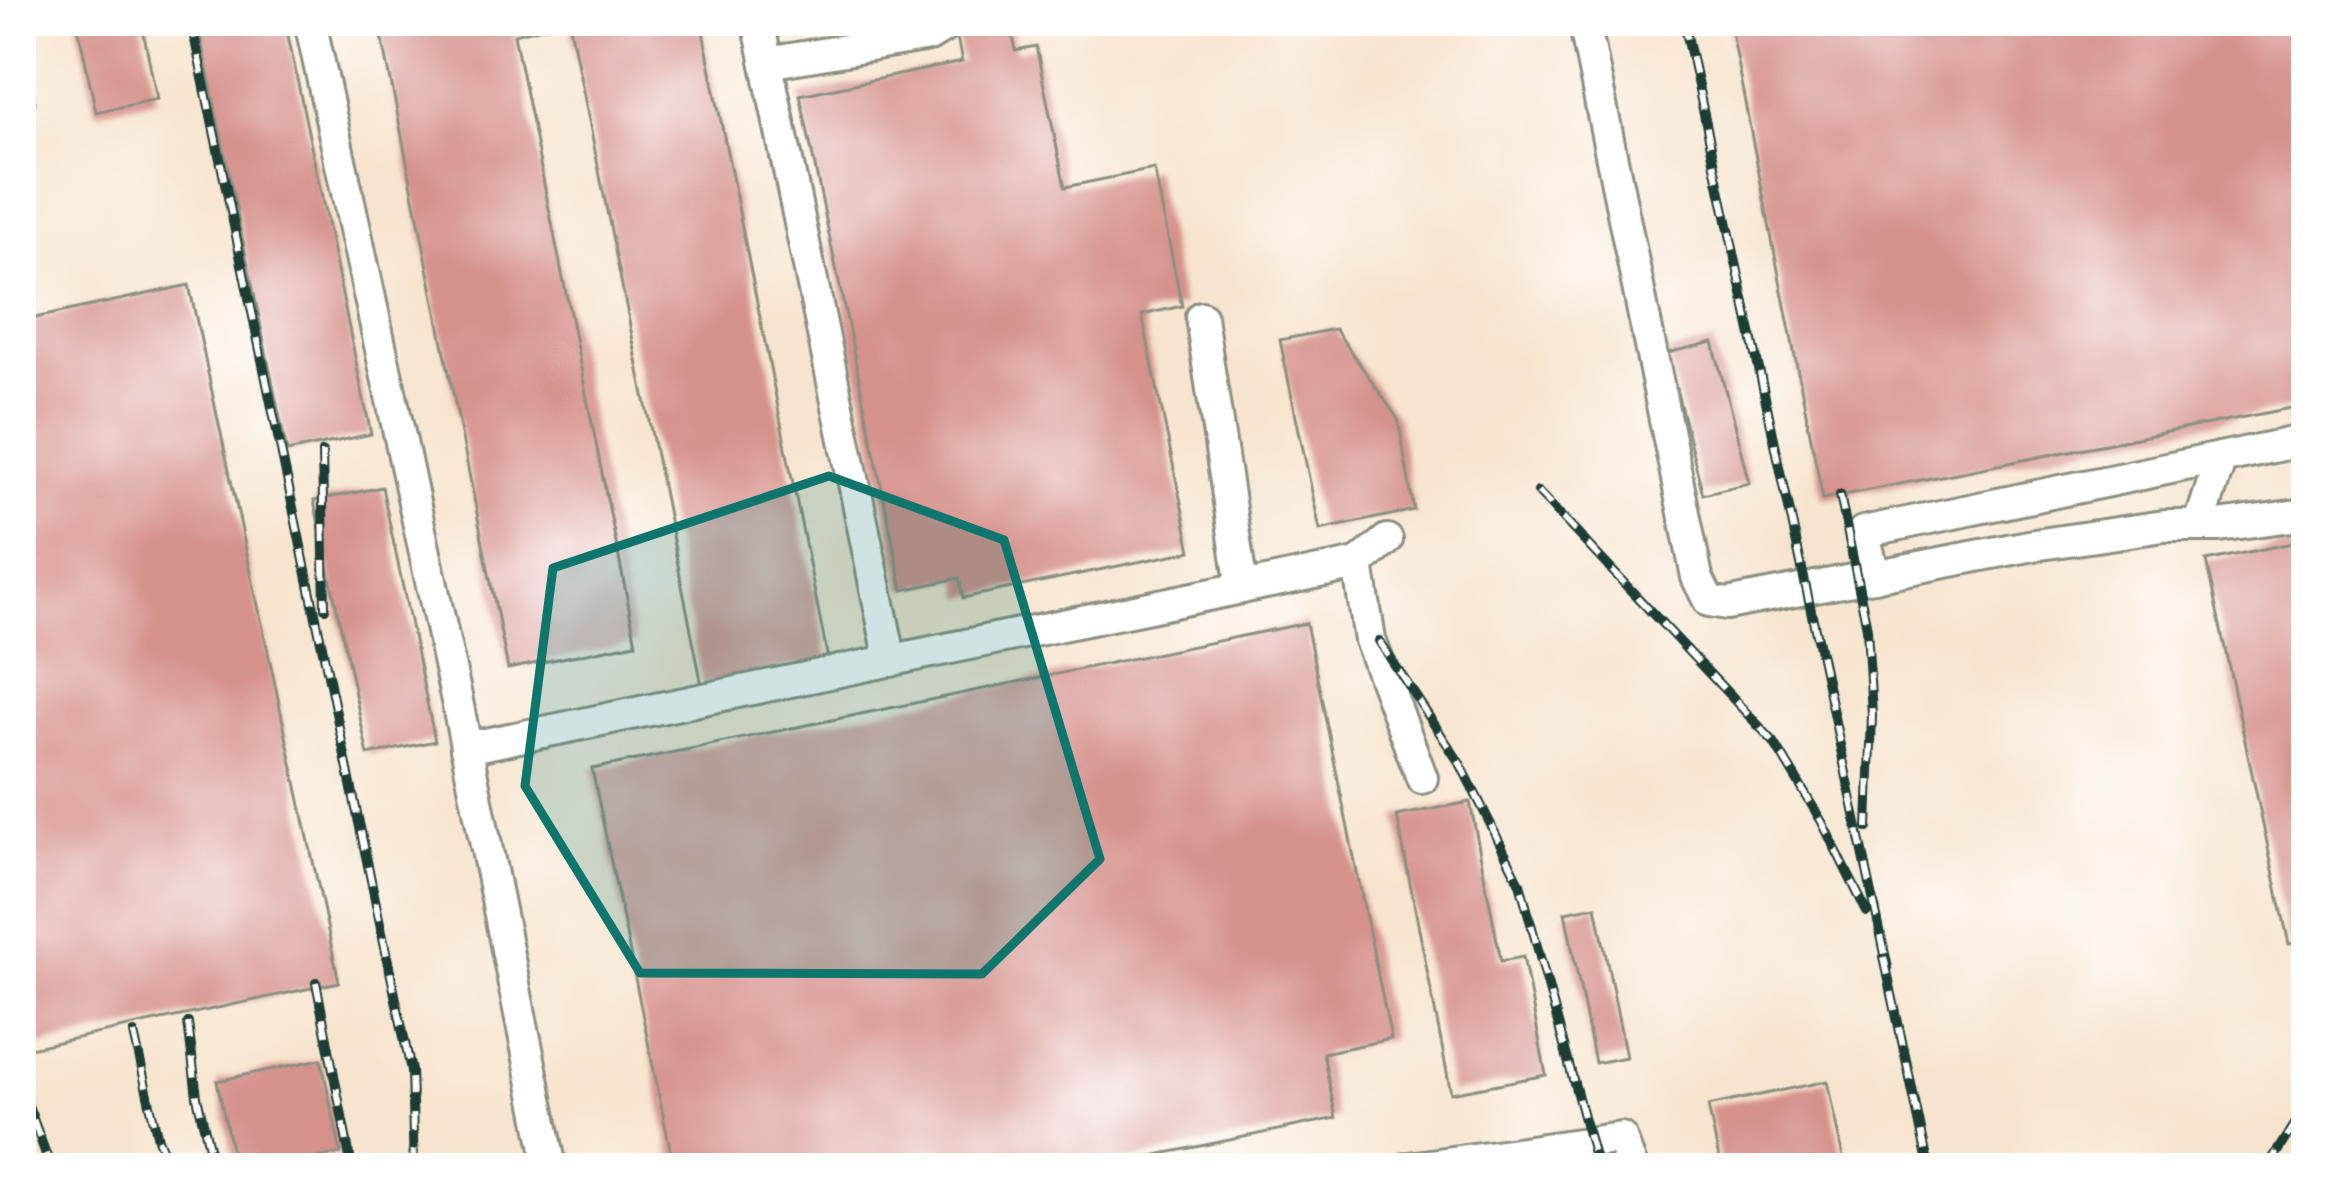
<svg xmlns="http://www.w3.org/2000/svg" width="2327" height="1189" font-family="Caveat,sans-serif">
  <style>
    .building { fill: #d6918b }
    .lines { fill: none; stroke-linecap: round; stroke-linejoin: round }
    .minor-casing { stroke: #8b9081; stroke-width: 36 }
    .minor { stroke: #fff; stroke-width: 30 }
    .rail-casing { stroke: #1f3d34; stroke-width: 10 }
    .rail { stroke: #fff; stroke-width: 6; stroke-dasharray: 18; stroke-linecap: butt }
    .marked { fill: #0f766e; fill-opacity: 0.2; stroke: #0f766e; stroke-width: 9; stroke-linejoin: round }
  </style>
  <rect width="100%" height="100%" fill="#fff"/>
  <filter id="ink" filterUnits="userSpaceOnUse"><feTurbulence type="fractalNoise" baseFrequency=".00833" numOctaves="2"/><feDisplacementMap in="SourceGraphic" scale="24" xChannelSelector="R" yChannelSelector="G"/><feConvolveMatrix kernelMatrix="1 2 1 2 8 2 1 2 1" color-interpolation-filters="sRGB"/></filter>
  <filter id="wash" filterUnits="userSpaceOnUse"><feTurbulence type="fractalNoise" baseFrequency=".004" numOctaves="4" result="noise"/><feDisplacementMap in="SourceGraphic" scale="48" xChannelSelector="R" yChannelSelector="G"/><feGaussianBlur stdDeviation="2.7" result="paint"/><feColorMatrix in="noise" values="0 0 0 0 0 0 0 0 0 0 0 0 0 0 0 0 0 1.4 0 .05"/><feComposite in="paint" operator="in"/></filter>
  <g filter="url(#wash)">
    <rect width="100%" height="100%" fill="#f7e4ce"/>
    <g id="blocks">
      <g class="building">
        <polygon points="77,21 141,21 157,99 96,112"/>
        <polygon points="197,21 285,21 371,434 287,452"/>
        <polygon points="379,21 566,21 514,34 636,643 508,669"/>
        <polygon points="569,21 701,21 828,659 702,685"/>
        <polygon points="1729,21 2306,21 2306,405 1823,499"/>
        <polygon points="1010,22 1016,51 1036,47 1065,187 1154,169 1182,306 1142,315 1191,551 963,598 959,578 903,590 800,95 962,62 956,33"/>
        <polygon points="21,47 35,103 21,106"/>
        <polygon points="25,235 37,291 21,295 21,236"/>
        <polygon points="189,285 339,982 21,1050 21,321"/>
        <polygon points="1335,329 1398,419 1414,510 1320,530 1280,340"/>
        <polygon points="1713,342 1749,483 1703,494 1667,353"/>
        <polygon points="382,487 435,741 368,755 314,501"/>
        <polygon points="2306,540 2306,693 2299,694 2306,726 2306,941 2289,944 2206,561"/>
        <polygon points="1306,623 1391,1039 1323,1053 1336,1118 1094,1168 674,1168 592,769"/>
        <polygon points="1470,802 1501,961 1523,957 1546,1075 1451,1093 1397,816"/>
        <polygon points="1596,906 1626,1057 1595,1063 1565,912"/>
        <polygon points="321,1059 341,1153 269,1168 235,1168 217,1081"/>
        <polygon points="1827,1081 1845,1168 1721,1168 1708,1106"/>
      </g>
    </g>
  </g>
  <g filter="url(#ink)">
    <use href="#blocks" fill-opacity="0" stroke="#8b9081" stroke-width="3"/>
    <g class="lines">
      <defs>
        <g id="minor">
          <polyline points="310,21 457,701 551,1168"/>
          <polyline points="758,21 891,661"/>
          <polyline points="1584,21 1697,577 1709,601 1727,604 2034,545 2164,526 2218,526 2306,514"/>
          <polyline points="767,63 929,36 953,21"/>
          <polyline points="1201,317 1242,588"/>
          <polyline points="2199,526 2221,458"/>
          <polyline points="1358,564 1387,540"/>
          <polyline points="1875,576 1863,532 2306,440"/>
          <polyline points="466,748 1358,564 1370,640 1422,778"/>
          <polyline points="1409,1168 1621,1138 1632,1168"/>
        </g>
      </defs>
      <use href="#minor" class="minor-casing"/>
      <use href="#minor" class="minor"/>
      <defs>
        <g id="rail">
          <polyline points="191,21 411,1071 414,1168"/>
          <polyline points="1684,21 1888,968"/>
          <polyline points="322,452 325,608"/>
          <polyline points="1538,492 1774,742 1822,822 1867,912"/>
          <polyline points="1840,495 1867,628 1872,715 1868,828"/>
          <polyline points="1379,641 1461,765 1520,883 1597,1168"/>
          <polyline points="1884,957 1929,1168"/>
          <polyline points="316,982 352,1168"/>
          <polyline points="188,1023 197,1097 214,1168"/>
          <polyline points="134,1034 158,1139 170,1168"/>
          <polyline points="21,1086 51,1168"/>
          <polyline points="2267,1168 2306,1105"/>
        </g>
      </defs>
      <use href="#rail" class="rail-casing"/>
      <use href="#rail" class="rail"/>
    </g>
  </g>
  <path class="marked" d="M829,476L1004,540L1100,859L982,974L640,973L525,786L553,568Z"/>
  <rect width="2327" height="1189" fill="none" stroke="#fff" stroke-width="72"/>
</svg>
